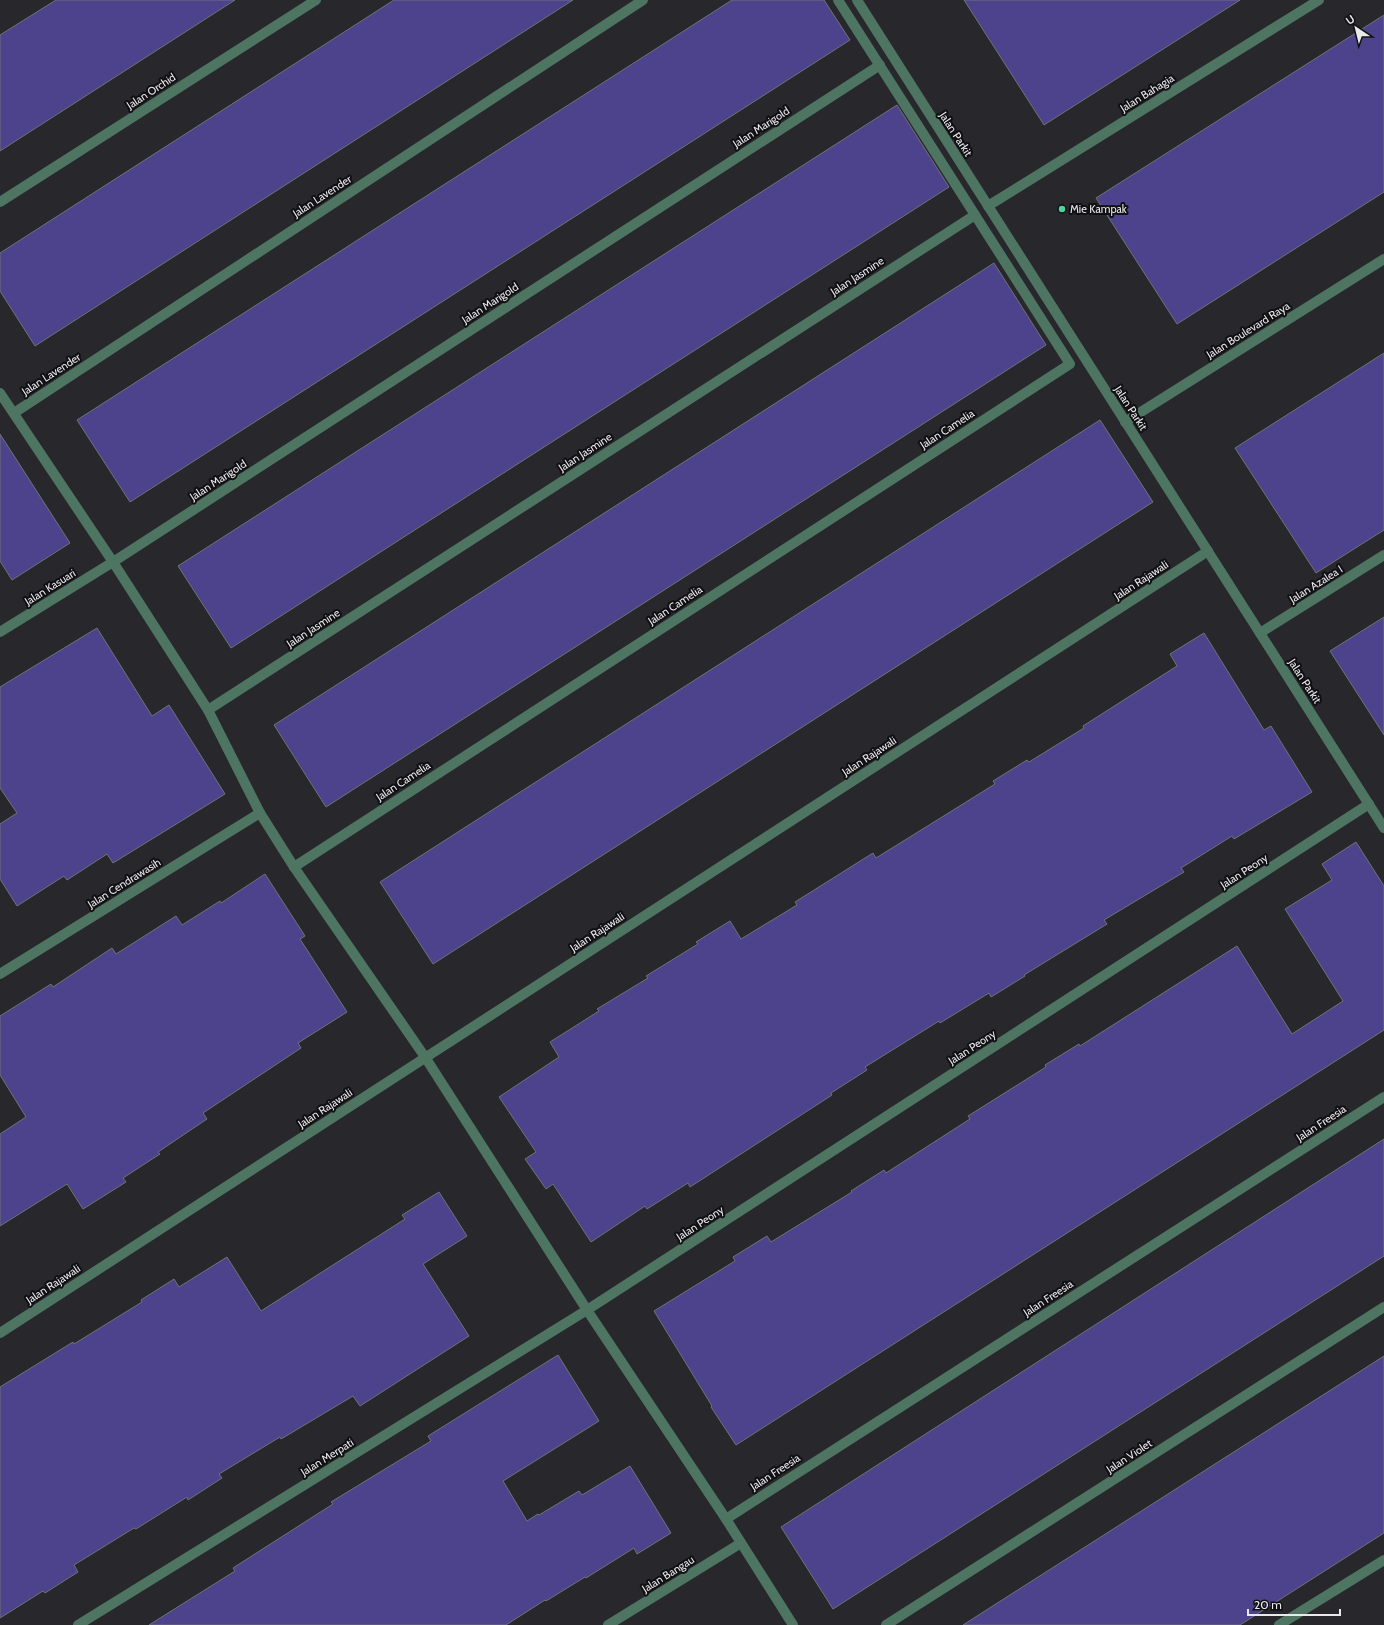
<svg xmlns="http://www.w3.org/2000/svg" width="1384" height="1625" font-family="Cabin,sans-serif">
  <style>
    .building { fill: #4d438d; stroke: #717178 }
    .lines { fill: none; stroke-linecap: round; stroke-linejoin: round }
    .street { stroke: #4e7562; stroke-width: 10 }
    .poi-dot { fill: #4bd49b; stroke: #101012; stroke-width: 1.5 }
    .labels { text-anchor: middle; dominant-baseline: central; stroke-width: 4; stroke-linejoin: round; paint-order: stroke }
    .street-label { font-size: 11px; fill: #e9e9ed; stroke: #101012 }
    .poi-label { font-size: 11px; fill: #e9e9ed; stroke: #101012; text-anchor: start }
  </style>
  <rect width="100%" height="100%" fill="#27272c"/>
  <g class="building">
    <polygon points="56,0 235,0 0,151 0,35"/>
    <polygon points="394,0 573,0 35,346 0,291 0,253"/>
    <polygon points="732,0 824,0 850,40 130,502 77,420"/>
    <polygon points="964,0 1240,0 1044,125"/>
    <polygon points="1384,15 1384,192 1177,324 1096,198"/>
    <polygon points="897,105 949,187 231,648 178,566"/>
    <polygon points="994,263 1046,345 326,807 274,725"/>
    <polygon points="1384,353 1384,530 1316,573 1235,448"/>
    <polygon points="1100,420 1153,502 433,964 380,882"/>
    <polygon points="0,434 70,543 12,580 0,561"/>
    <polygon points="1384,617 1384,735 1330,651"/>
    <polygon points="97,628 152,716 169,705 225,794 113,863 107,854 67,880 64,876 17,906 0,879 0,824 17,813 0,788 0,687"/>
    <polygon points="1204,633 1264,730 1271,726 1312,792 1234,839 1232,836 1181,868 1184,872 1104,920 1107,924 1024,975 1025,976 991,997 989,993 940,1023 939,1021 865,1067 867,1070 831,1093 832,1095 690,1187 688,1183 647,1209 645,1206 591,1242 553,1184 546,1189 525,1159 536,1152 499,1097 559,1057 550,1042 599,1011 597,1009 648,978 646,976 698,944 696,942 730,921 741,939 797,905 795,902 873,853 876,858 934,822 995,784 993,781 1027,760 1029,762 1084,728 1083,726 1177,666 1170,654"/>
    <polygon points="1356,842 1384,886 1384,1030 736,1445 711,1407 712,1406 654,1311 735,1261 733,1257 767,1236 771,1242 852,1192 851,1191 884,1170 886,1173 970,1119 968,1116 1046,1067 1045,1065 1079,1044 1080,1046 1237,946 1292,1034 1343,1001 1285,909 1332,880 1322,864"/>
    <polygon points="265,874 305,936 300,939 347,1012 298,1043 301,1048 203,1113 207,1119 158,1152 160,1154 123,1178 126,1182 83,1209 67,1184 0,1226 0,1134 26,1117 0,1075 0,1016 51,984 53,987 112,948 116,954 176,916 182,925 220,901 221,903"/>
    <polygon points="1384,1139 1384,1256 833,1609 781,1527"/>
    <polygon points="439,1192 467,1236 423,1264 469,1336 360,1406 353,1396 281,1439 280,1437 219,1474 222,1478 188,1500 187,1497 136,1529 134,1528 74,1565 78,1572 45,1593 43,1591 0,1618 0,1387 73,1342 74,1344 142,1302 141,1300 174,1279 179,1287 227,1257 261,1311 405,1219 402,1215"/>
    <polygon points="558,1355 599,1421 503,1481 527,1521 538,1514 539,1515 579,1491 582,1495 630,1466 671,1533 637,1554 634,1548 586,1578 585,1577 546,1601 545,1600 506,1625 149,1625 235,1571 233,1568 333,1504 331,1502 431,1441 428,1436"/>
    <polygon points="1384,1356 1384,1533 1240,1625 963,1625"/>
  </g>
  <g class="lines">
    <g class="street">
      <polyline points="857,0 1384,828"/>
      <polyline points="0,202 316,0"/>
      <polyline points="988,206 1319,0"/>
      <polyline points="0,393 113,562 208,710 260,813 294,867 425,1057 587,1310 726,1519 793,1625"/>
      <polyline points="14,413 643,0"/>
      <polyline points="1125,422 1384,259"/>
      <polyline points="0,632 113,562 880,65"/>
      <polyline points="1260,633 1384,555"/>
      <polyline points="208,710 975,215"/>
      <polyline points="294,867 1070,364 838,0"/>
      <polyline points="0,974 260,813"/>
      <polyline points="0,1333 1208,551"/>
      <polyline points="726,1519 1384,1097"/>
      <polyline points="78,1625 587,1310 1369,804"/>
      <polyline points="608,1625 741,1543"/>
      <polyline points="886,1625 1384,1307"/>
      <polyline points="1279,1625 1384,1560"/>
    </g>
  </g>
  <circle class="poi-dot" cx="1062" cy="209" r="4"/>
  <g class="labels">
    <g class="street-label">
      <text transform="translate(151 91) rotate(-33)">Jalan Orchid</text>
      <text transform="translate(1147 93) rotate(-32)">Jalan Bahagia</text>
      <text transform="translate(761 127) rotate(-33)">Jalan Marigold</text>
      <text transform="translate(956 134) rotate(57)">Jalan Parkit</text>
      <text transform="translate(322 196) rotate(-33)">Jalan Lavender</text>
      <text transform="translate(857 276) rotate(-33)">Jalan Jasmine</text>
      <text transform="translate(490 303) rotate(-33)">Jalan Marigold</text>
      <text transform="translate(1248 330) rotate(-32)">Jalan Boulevard Raya</text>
      <text transform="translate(51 374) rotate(-33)">Jalan Lavender</text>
      <text transform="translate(1131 408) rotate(57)">Jalan Parkit</text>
      <text transform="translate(947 429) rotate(-33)">Jalan Camelia</text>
      <text transform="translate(585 452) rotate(-33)">Jalan Jasmine</text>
      <text transform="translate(218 480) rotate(-33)">Jalan Marigold</text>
      <text transform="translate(1141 580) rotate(-33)">Jalan Rajawali</text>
      <text transform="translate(1316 584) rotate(-32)">Jalan Azalea I</text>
      <text transform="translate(50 587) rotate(-32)">Jalan Kasuari</text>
      <text transform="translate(675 605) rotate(-33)">Jalan Camelia</text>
      <text transform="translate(313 628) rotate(-33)">Jalan Jasmine</text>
      <text transform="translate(1305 681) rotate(57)">Jalan Parkit</text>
      <text transform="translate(869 756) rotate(-33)">Jalan Rajawali</text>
      <text transform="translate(403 781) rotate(-33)">Jalan Camelia</text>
      <text transform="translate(1244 871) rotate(-33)">Jalan Peony</text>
      <text transform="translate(124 883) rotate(-32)">Jalan Cendrawasih</text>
      <text transform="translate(597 932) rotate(-33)">Jalan Rajawali</text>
      <text transform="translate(972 1047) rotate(-33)">Jalan Peony</text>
      <text transform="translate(325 1108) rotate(-33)">Jalan Rajawali</text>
      <text transform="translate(1321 1123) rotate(-33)">Jalan Freesia</text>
      <text transform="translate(700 1223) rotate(-33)">Jalan Peony</text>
      <text transform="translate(53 1284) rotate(-33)">Jalan Rajawali</text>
      <text transform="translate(1048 1298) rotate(-33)">Jalan Freesia</text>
      <text transform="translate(1129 1456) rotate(-33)">Jalan Violet</text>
      <text transform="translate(327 1457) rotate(-32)">Jalan Merpati</text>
      <text transform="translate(775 1472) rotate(-33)">Jalan Freesia</text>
      <text transform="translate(668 1574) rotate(-32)">Jalan Bangau</text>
    </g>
    <g class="poi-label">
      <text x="1070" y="209">Mie Kampak</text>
    </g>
  </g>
  <g transform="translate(1356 28) rotate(325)" stroke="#101012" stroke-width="3" paint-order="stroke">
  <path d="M0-3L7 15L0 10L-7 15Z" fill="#e9e9ed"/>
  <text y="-6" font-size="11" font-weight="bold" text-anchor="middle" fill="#e9e9ed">U</text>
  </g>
  <path d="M1248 1609v6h92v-6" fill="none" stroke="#e9e9ed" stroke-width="2"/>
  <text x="1254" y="1609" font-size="12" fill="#e9e9ed" stroke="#101012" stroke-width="3" paint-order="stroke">20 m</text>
</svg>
